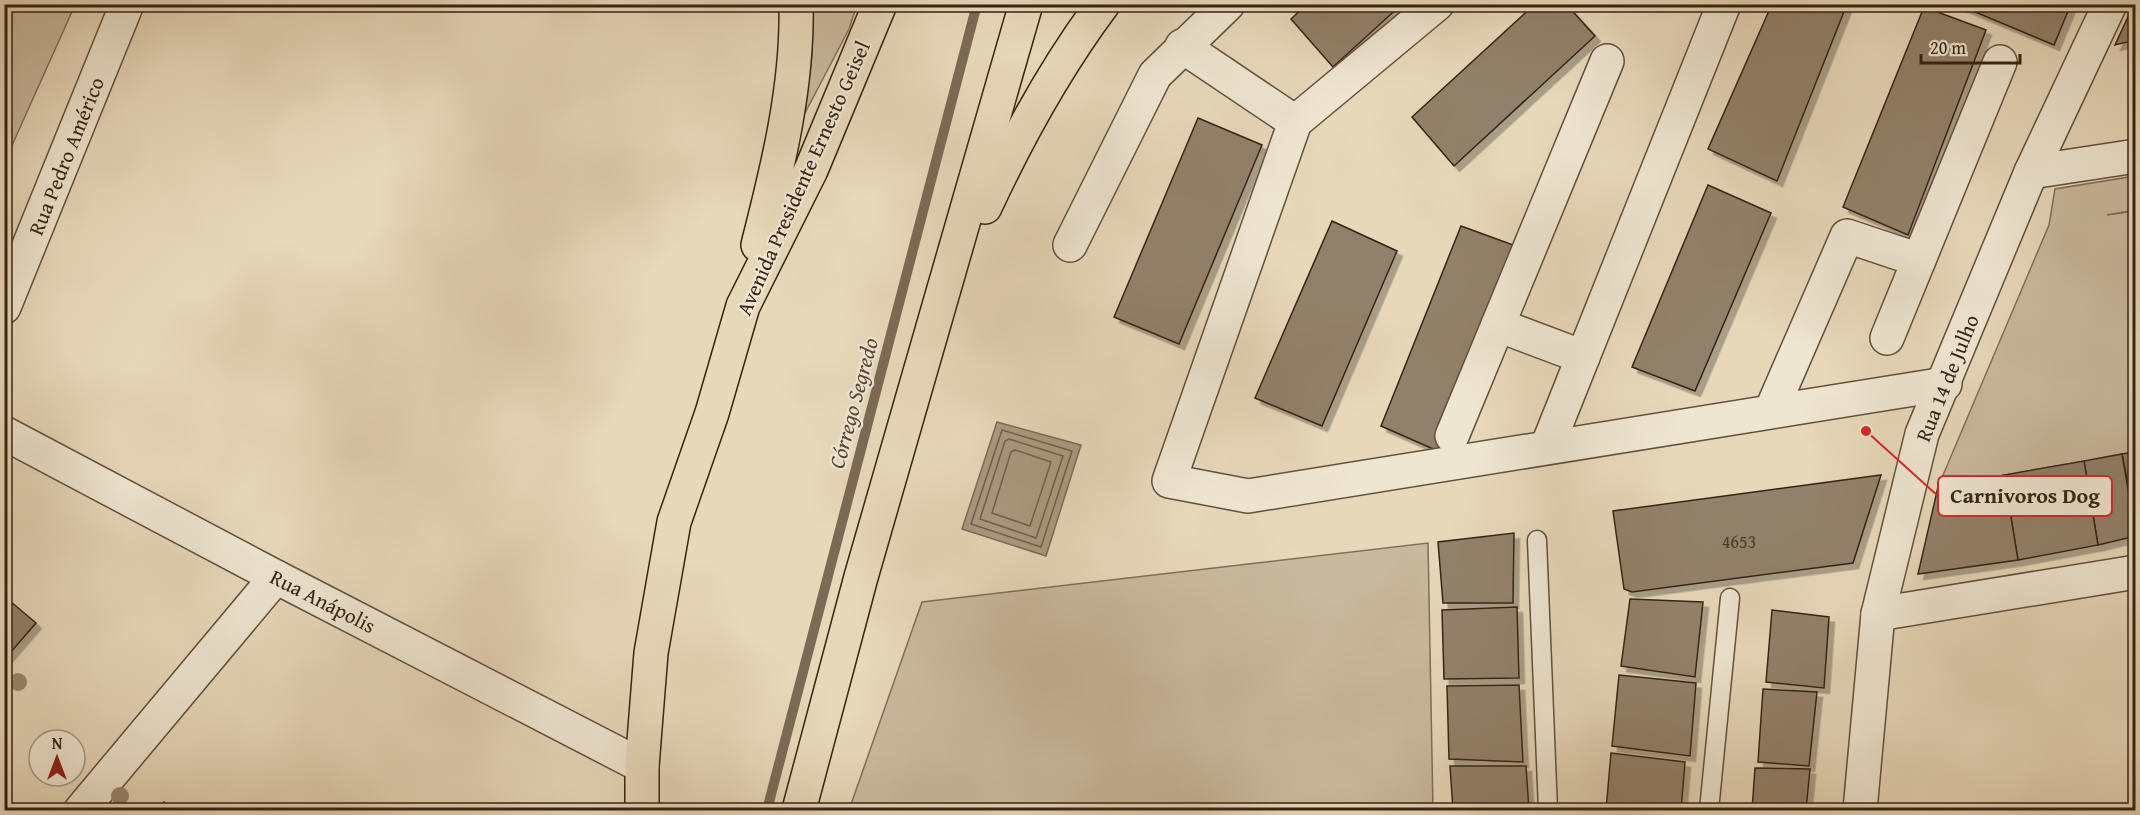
<svg xmlns="http://www.w3.org/2000/svg" width="2140" height="815" font-family="'Gentium Book Plus',serif">
  <style>
    .green { fill: #c9b99e; stroke: #806e5a; stroke-width: 1.5 }
    .water { fill: #ab9a82; stroke: #7c6a56; stroke-width: 1.5 }
    .lines { fill: none; stroke-linecap: round; stroke-linejoin: round }
    .shore { stroke: #705e4c; stroke-width: 1.5 }
    .stream { stroke: #7c6a56; stroke-width: 10 }
    .building { fill: #92816b; stroke: #362315; stroke-width: 1.5; filter: url(#shadow) }
    .service-casing { stroke: #62503e; stroke-width: 21 }
    .minor-casing { stroke: #62503e; stroke-width: 36 }
    .tertiary-casing { stroke: #62503e; stroke-width: 36 }
    .primary-casing { stroke: #362315; stroke-width: 36 }
    .service { stroke: #efe6d2; stroke-width: 18 }
    .minor { stroke: #efe6d2; stroke-width: 33 }
    .tertiary { stroke: #efe6d2; stroke-width: 33 }
    .primary { stroke: #e7d8ba; stroke-width: 33 }
    .tree { fill: #9a8972 }
    .labels { text-anchor: middle; dominant-baseline: central; stroke-width: 4.5; stroke-linejoin: round; paint-order: stroke }
    .number-label { font-size: 18px; fill: #4d3a2a }
    .street-label { font-size: 21px; fill: #362315; stroke: #efe6d2 }
    .water-label { font-size: 22px; font-style: italic; fill: #594736; stroke: #efe6d2 }
    .leader { fill: none; stroke: #d62828; stroke-width: 2 }
    .callout-dot { fill: #d62828; stroke: #efe6d2; stroke-width: 2 }
    .callout { fill: #efe6d2; stroke: #d62828; stroke-width: 2 }
    .callout-label { font-size: 22px; text-anchor: middle; font-weight: bold; fill: #362315 }
  </style>
  <defs>
    <filter id="shadow"><feDropShadow dx="5.5" dy="5.5" stdDeviation="0" flood-color="#0004"/></filter>
  </defs>
  <rect width="100%" height="100%" fill="#e7d8ba"/>
  <filter id="stains"><feTurbulence type="fractalNoise" baseFrequency=".00333" numOctaves="4"/><feColorMatrix values="0 0 0 0 .2 0 0 0 0 .09 0 0 0 0 .02 0 0 0 .5 -.17"/></filter>
  <radialGradient id="worn" r=".72"><stop offset=".6" stop-color="#630" stop-opacity="0"/><stop offset="1" stop-color="#630" stop-opacity=".3"/></radialGradient>
  <g class="green">
    <polygon points="5,4 75,5 5,161 4,5"/>
    <polygon points="813,5 857,5 849,29 805,113 812,54"/>
    <polygon points="2135,176 2135,210 2107,215 2135,211 2135,452 1938,487 2049,225 2055,189"/>
    <polygon points="1428,543 1433,810 849,810 922,602"/>
  </g>
  <polygon class="water" points="997,422 1081,445 1046,556 962,529"/>
  <g class="lines">
    <g class="shore">
      <polygon points="1002,430 1072,451 1041,547 971,524"/>
      <polygon points="1009,439 1063,456 1036,538 980,519 1005,441"/>
      <polygon points="1015,450 1051,462 1030,526 992,513 1011,452"/>
    </g>
    <polyline class="stream" points="767,810 977,4"/>
  </g>
  <g class="building">
    <polygon points="1307,4 1402,4 1333,67 1291,19"/>
    <polygon points="1535,4 1566,4 1595,36 1454,166 1412,117"/>
    <polygon points="1772,4 1847,4 1777,181 1708,149"/>
    <polygon points="1956,4 2071,4 2054,45"/>
    <polygon points="2134,4 2136,40 2115,45"/>
    <polygon points="1924,7 1986,30 1908,235 1843,207"/>
    <polygon points="1198,118 1262,145 1179,344 1114,317"/>
    <polygon points="1708,185 1771,213 1695,391 1632,367"/>
    <polygon points="1332,221 1397,251 1322,426 1255,398"/>
    <polygon points="1461,226 1524,249 1440,452 1381,426"/>
    <polygon points="2136,452 2136,523 2122,454"/>
    <polygon points="2122,454 2136,536 2098,545 2084,461"/>
    <polygon points="2084,461 2098,545 2018,560 2004,475"/>
    <polygon points="1881,475 1853,563 1632,592 1624,589 1613,511"/>
    <polygon points="2004,475 2018,560 1918,574 1938,487"/>
    <polygon points="1514,533 1513,603 1443,603 1438,542"/>
    <polygon points="4,596 36,623 4,660"/>
    <polygon points="1630,599 1703,602 1695,677 1621,666"/>
    <polygon points="1517,607 1519,678 1444,679 1442,610"/>
    <polygon points="1772,610 1829,617 1824,688 1766,682"/>
    <polygon points="1619,675 1696,683 1690,756 1612,746"/>
    <polygon points="1519,685 1523,762 1449,759 1447,686"/>
    <polygon points="1763,689 1817,692 1809,766 1758,762"/>
    <polygon points="1611,753 1685,762 1681,810 1606,810"/>
    <polygon points="1450,766 1526,766 1529,810 1453,810"/>
    <polygon points="1755,768 1810,769 1806,810 1752,810"/>
    <polygon points="164,802 175,810 157,810"/>
  </g>
  <g class="lines">
    <defs>
      <g id="service">
        <polyline points="1537,540 1548,810"/>
        <polyline points="1709,810 1730,598"/>
      </g>
      <g id="minor">
        <polyline points="1437,4 1295,122 1169,481 1248,496 1945,384"/>
        <polyline points="1182,46 1295,122"/>
        <polyline points="2031,172 2136,156"/>
        <polyline points="1070,245 1155,75 1228,4"/>
        <polyline points="4,307 127,4"/>
        <polyline points="1498,325 1583,357"/>
        <polyline points="1887,338 2000,62"/>
        <polyline points="1771,411 1847,236 1919,260"/>
        <polyline points="4,433 276,577 642,766"/>
        <polyline points="1452,436 1607,61"/>
        <polyline points="1547,447 1724,4"/>
        <polyline points="1878,614 2136,572"/>
        <polyline points="81,810 276,577"/>
      </g>
      <polyline id="tertiary" points="1860,810 1878,614 1922,434 2031,172 2110,4"/>
      <g id="primary">
        <path d="M985,207C1018,136 1056,67 1103,4"/>
        <path d="M758,245C778,167 798,85 796,4"/>
        <polyline points="642,810 642,766 651,653 674,522 712,413 743,306 811,170 880,4"/>
        <polyline points="799,810 861,577 1026,4"/>
      </g>
    </defs>
    <use href="#service" class="service-casing"/>
    <use href="#minor" class="minor-casing"/>
    <use href="#tertiary" class="tertiary-casing"/>
    <use href="#primary" class="primary-casing"/>
    <use href="#service" class="service"/>
    <use href="#minor" class="minor"/>
    <use href="#tertiary" class="tertiary"/>
    <use href="#primary" class="primary"/>
  </g>
  <g class="tree">
    <circle cx="18" cy="682" r="9"/>
    <circle cx="120" cy="796" r="9"/>
  </g>
  <g class="labels">
    <g class="number-label">
      <text x="1739" y="541">4653</text>
    </g>
    <g class="street-label">
      <text transform="translate(66 156) rotate(-68)">Rua Pedro Américo</text>
      <text transform="translate(803 178) rotate(-66)">Avenida Presidente Ernesto Geisel</text>
      <text transform="translate(1947 378) rotate(-68)">Rua 14 de Julho</text>
      <text transform="translate(323 601) rotate(27)">Rua Anápolis</text>
    </g>
    <g class="water-label">
      <text transform="translate(853 403) rotate(-75)">Córrego Segredo</text>
    </g>
  </g>
  <path class="leader" d="M1866 431L1938 496"/>
  <circle class="callout-dot" cx="1866" cy="431" r="6"/>
  <rect class="callout" x="1938" y="476" width="174" height="40" rx="6"/>
  <g class="callout-label">
    <text x="2025" y="503">Carnivoros Dog</text>
  </g>
  <rect width="2140" height="815" fill="none" stroke="#e7d8ba" stroke-width="24"/>
  <rect x="6" y="6" width="2128" height="803" fill="none" stroke="#362315" stroke-width="3"/>
  <rect x="12" y="12" width="2116" height="791" fill="none" stroke="#362315" stroke-width="1.5"/>
  <g transform="translate(57 758)"><circle r="28" fill="#efe6d2" stroke="#a59886" stroke-width="1.5"/>
  <path d="M0-4.5L10 22L0 15L-10 22Z" fill="#8f2418"/>
  <text y="-9" font-size="16" font-weight="bold" text-anchor="middle" fill="#362315">N</text>
  </g>
  <path d="M1921 54v9h99v-9" fill="none" stroke="#362315" stroke-width="3"/>
  <text x="1930" y="54" font-size="18" fill="#362315" stroke="#efe6d2" stroke-width="4.5" paint-order="stroke">20 m</text>
  <rect width="100%" height="100%" filter="url(#stains)"/>
  <rect width="100%" height="100%" fill="url(#worn)"/>
</svg>
